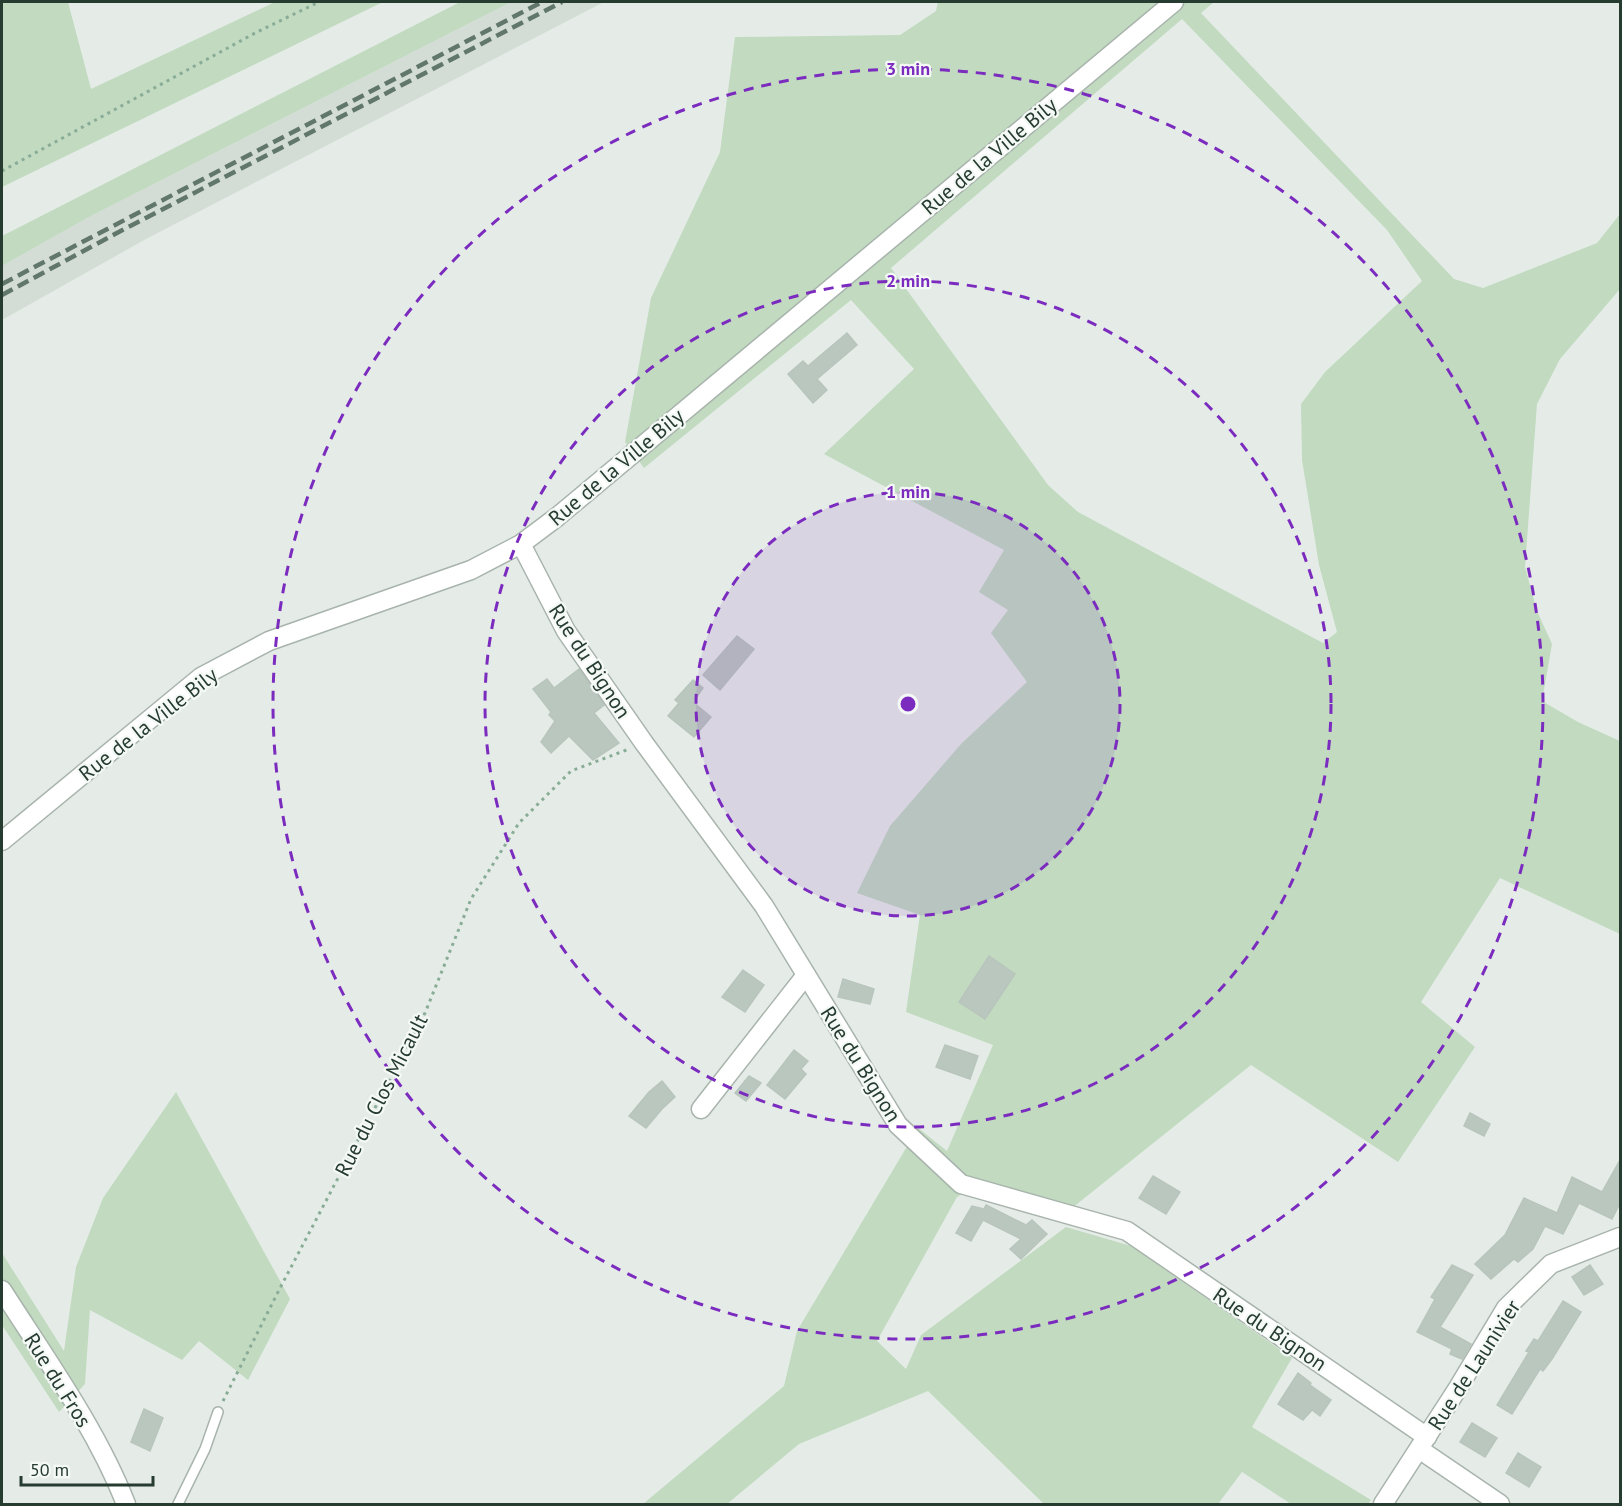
<svg xmlns="http://www.w3.org/2000/svg" width="1622" height="1506" font-family="'PT Sans',sans-serif">
  <style>
    .built { fill: #d3dcd5 }
    .green { fill: #c1dac0; fill-rule: evenodd }
    .building { fill: #bac7bf; stroke: #b8c5bc; stroke-width: 1.5 }
    .lines { fill: none; stroke-linecap: round; stroke-linejoin: round }
    .service-casing { stroke: #a8b4ac; stroke-width: 12 }
    .minor-casing { stroke: #a8b4ac; stroke-width: 21 }
    .tertiary-casing { stroke: #a8b4ac; stroke-width: 21 }
    .path { stroke: #89ac97; stroke-width: 3; stroke-dasharray: 3 4.5; stroke-linecap: butt }
    .service { stroke: #fff; stroke-width: 9 }
    .minor { stroke: #fff; stroke-width: 18 }
    .tertiary { stroke: #fff; stroke-width: 18 }
    .rail { stroke: #61776b; stroke-width: 4.5; stroke-dasharray: 12 6; stroke-linecap: butt }
    .ring { fill: none; stroke: #7b2cbf; stroke-width: 3; stroke-dasharray: 10 8 }
    .labels { text-anchor: middle; dominant-baseline: central; stroke-width: 4.5; stroke-linejoin: round; paint-order: stroke }
    .street-label { font-size: 21px; fill: #263c30; stroke: #f5f9f6 }
    .centre { fill: #7b2cbf; stroke: #f5f9f6; stroke-width: 3 }
    .ring-label { font-size: 18px; text-anchor: middle; font-weight: bold; fill: #7b2cbf; stroke: #f5f9f6; stroke-width: 4.5; stroke-linejoin: round; paint-order: stroke }
  </style>
  <rect width="100%" height="100%" fill="#e5ece7"/>
  <polygon class="built" points="511,2 604,2 146,239 2,320 2,266 89,217"/>
  <g class="green">
    <polygon points="2,2 68,2 91,89 275,2 383,2 2,187"/>
    <polygon points="460,2 511,2 89,217 2,266 2,236"/>
    <path d="M938,2H1214L1201,13L1454,279L1483,288L1597,243L1620,214V289L1560,359L1537,404L1525,567L1537,611L1552,644L1542,701L1578,722L1620,741V934L1500,878L1421,1002L1475,1047L1398,1162L1251,1065L1072,1208L984,1182L957,1197L877,1341L906,1369L921,1335L1066,1227L1131,1246L1292,1358L1252,1427L1371,1500L1368,1504H1291L1242,1472L1218,1504H1044L928,1391L799,1444L727,1504H643L784,1386L797,1331L918,1128L947,1151L993,1045L906,1012L920,915L857,893L890,826L961,744L1027,682L991,633L1008,610L979,592L1004,550L824,454L914,369L851,300L644,468L625,442L651,298L720,152L735,37L900,35L936,11ZM1182,19L1387,230L1422,281L1325,372L1301,404L1302,460L1319,565L1337,632L1323,643L1078,512L1048,485L891,268Z"/>
    <polygon points="176,1092 290,1299 248,1380 199,1341 182,1360 90,1310 85,1384 59,1412 2,1325 2,1253 64,1351 76,1267 103,1198"/>
  </g>
  <g class="building">
    <polygon points="847,333 857,345 817,379 827,390 813,403 788,374 803,361 808,366"/>
    <polygon points="737,636 754,649 720,690 703,675"/>
    <polygon points="579,669 604,705 594,713 619,743 593,760 569,736 551,753 541,742 555,721 549,715 551,712 533,689 547,679 554,688"/>
    <polygon points="693,680 703,688 693,702 711,717 694,737 668,716 679,703 675,700"/>
    <polygon points="989,956 1015,974 985,1019 959,1002"/>
    <polygon points="743,970 764,985 745,1012 722,997"/>
    <polygon points="843,979 874,989 870,1004 838,997"/>
    <polygon points="945,1045 978,1056 970,1079 936,1067"/>
    <polygon points="794,1050 808,1061 801,1069 806,1074 785,1099 767,1085"/>
    <polygon points="749,1076 761,1083 746,1101 735,1093"/>
    <polygon points="662,1081 675,1097 662,1109 646,1128 629,1116 649,1092"/>
    <polygon points="1470,1113 1490,1124 1484,1136 1464,1126"/>
    <polygon points="1620,1160 1620,1203 1612,1219 1579,1203 1563,1234 1545,1226 1533,1249 1518,1262 1514,1259 1491,1279 1475,1264 1505,1235 1524,1198 1557,1213 1572,1177 1602,1192"/>
    <polygon points="1153,1176 1180,1192 1166,1214 1139,1198"/>
    <polygon points="986,1205 1026,1225 1032,1220 1047,1234 1021,1259 1010,1249 1021,1239 983,1220 971,1241 956,1233 972,1206 984,1209"/>
    <polygon points="1452,1265 1473,1275 1440,1327 1471,1344 1462,1359 1450,1354 1452,1349 1417,1332 1435,1299 1431,1297"/>
    <polygon points="1590,1265 1603,1284 1584,1295 1572,1277"/>
    <polygon points="1563,1301 1581,1312 1552,1359 1543,1371 1540,1369 1512,1414 1497,1405 1529,1352 1526,1351 1534,1339 1538,1341"/>
    <polygon points="1298,1373 1311,1383 1310,1385 1331,1400 1320,1416 1312,1410 1303,1420 1278,1404"/>
    <polygon points="144,1409 163,1418 150,1451 131,1442"/>
    <polygon points="1472,1423 1497,1438 1485,1457 1460,1442"/>
    <polygon points="1518,1453 1541,1467 1529,1487 1506,1473"/>
  </g>
  <g class="lines">
    <defs>
      <polyline id="service" points="178,1504 205,1449 218,1412"/>
      <g id="minor">
        <polyline points="521,544 566,631 644,743 764,906 898,1125 961,1184 1127,1231 1427,1437"/>
        <polyline points="701,1109 806,975"/>
        <polyline points="1419,1449 1500,1504"/>
        <polyline points="1383,1504 1458,1388 1506,1308 1551,1264 1620,1237"/>
      </g>
      <g id="tertiary">
        <polyline points="2,841 201,677 269,641 471,570 521,544 557,517 1174,2"/>
        <path d="M2,1290C46,1359 96,1428 126,1504"/>
      </g>
    </defs>
    <use href="#service" class="service-casing"/>
    <use href="#minor" class="minor-casing"/>
    <use href="#tertiary" class="tertiary-casing"/>
    <g class="path">
      <polyline points="2,171 257,32 319,2"/>
      <polyline points="223,1401 279,1290 425,1013 471,899 519,823 571,771 629,749"/>
    </g>
    <use href="#service" class="service"/>
    <use href="#minor" class="minor"/>
    <use href="#tertiary" class="tertiary"/>
    <g class="rail">
      <polyline points="2,284 542,2"/>
      <polyline points="2,295 115,234 562,2"/>
    </g>
  </g>
  <circle cx="908" cy="704" r="212" fill="#7b2cbf" fill-opacity=".12"/>
  <g class="ring">
    <circle cx="908" cy="704" r="212"/>
    <circle cx="908" cy="704" r="423"/>
    <circle cx="908" cy="704" r="635"/>
  </g>
  <g class="labels">
    <g class="street-label">
      <text transform="translate(989 156) rotate(-40)">Rue de la Ville Bily</text>
      <text transform="translate(616 467) rotate(-40)">Rue de la Ville Bily</text>
      <text transform="translate(590 661) rotate(57)">Rue du Bignon</text>
      <text transform="translate(148 724) rotate(-38)">Rue de la Ville Bily</text>
      <text transform="translate(861 1064) rotate(58)">Rue du Bignon</text>
      <text transform="translate(381 1095) rotate(-63)">Rue du Clos Micault</text>
      <text transform="translate(1270 1329) rotate(34)">Rue du Bignon</text>
      <text transform="translate(1474 1365) rotate(-57)">Rue de Launivier</text>
      <text transform="translate(58 1380) rotate(58)">Rue du Fros</text>
    </g>
  </g>
  <circle cx="908" cy="704" r="9" class="centre"/>
  <g class="ring-label">
    <text x="908" y="75">3 min</text>
    <text x="908" y="287">2 min</text>
    <text x="908" y="498">1 min</text>
  </g>
  <rect width="1622" height="1506" fill="none" stroke="#263c30" stroke-width="6"/>
  <path d="M21 1476v9h132v-9" fill="none" stroke="#263c30" stroke-width="3"/>
  <text x="30" y="1476" font-size="18" fill="#263c30" stroke="#f5f9f6" stroke-width="4.5" paint-order="stroke">50 m</text>
</svg>
